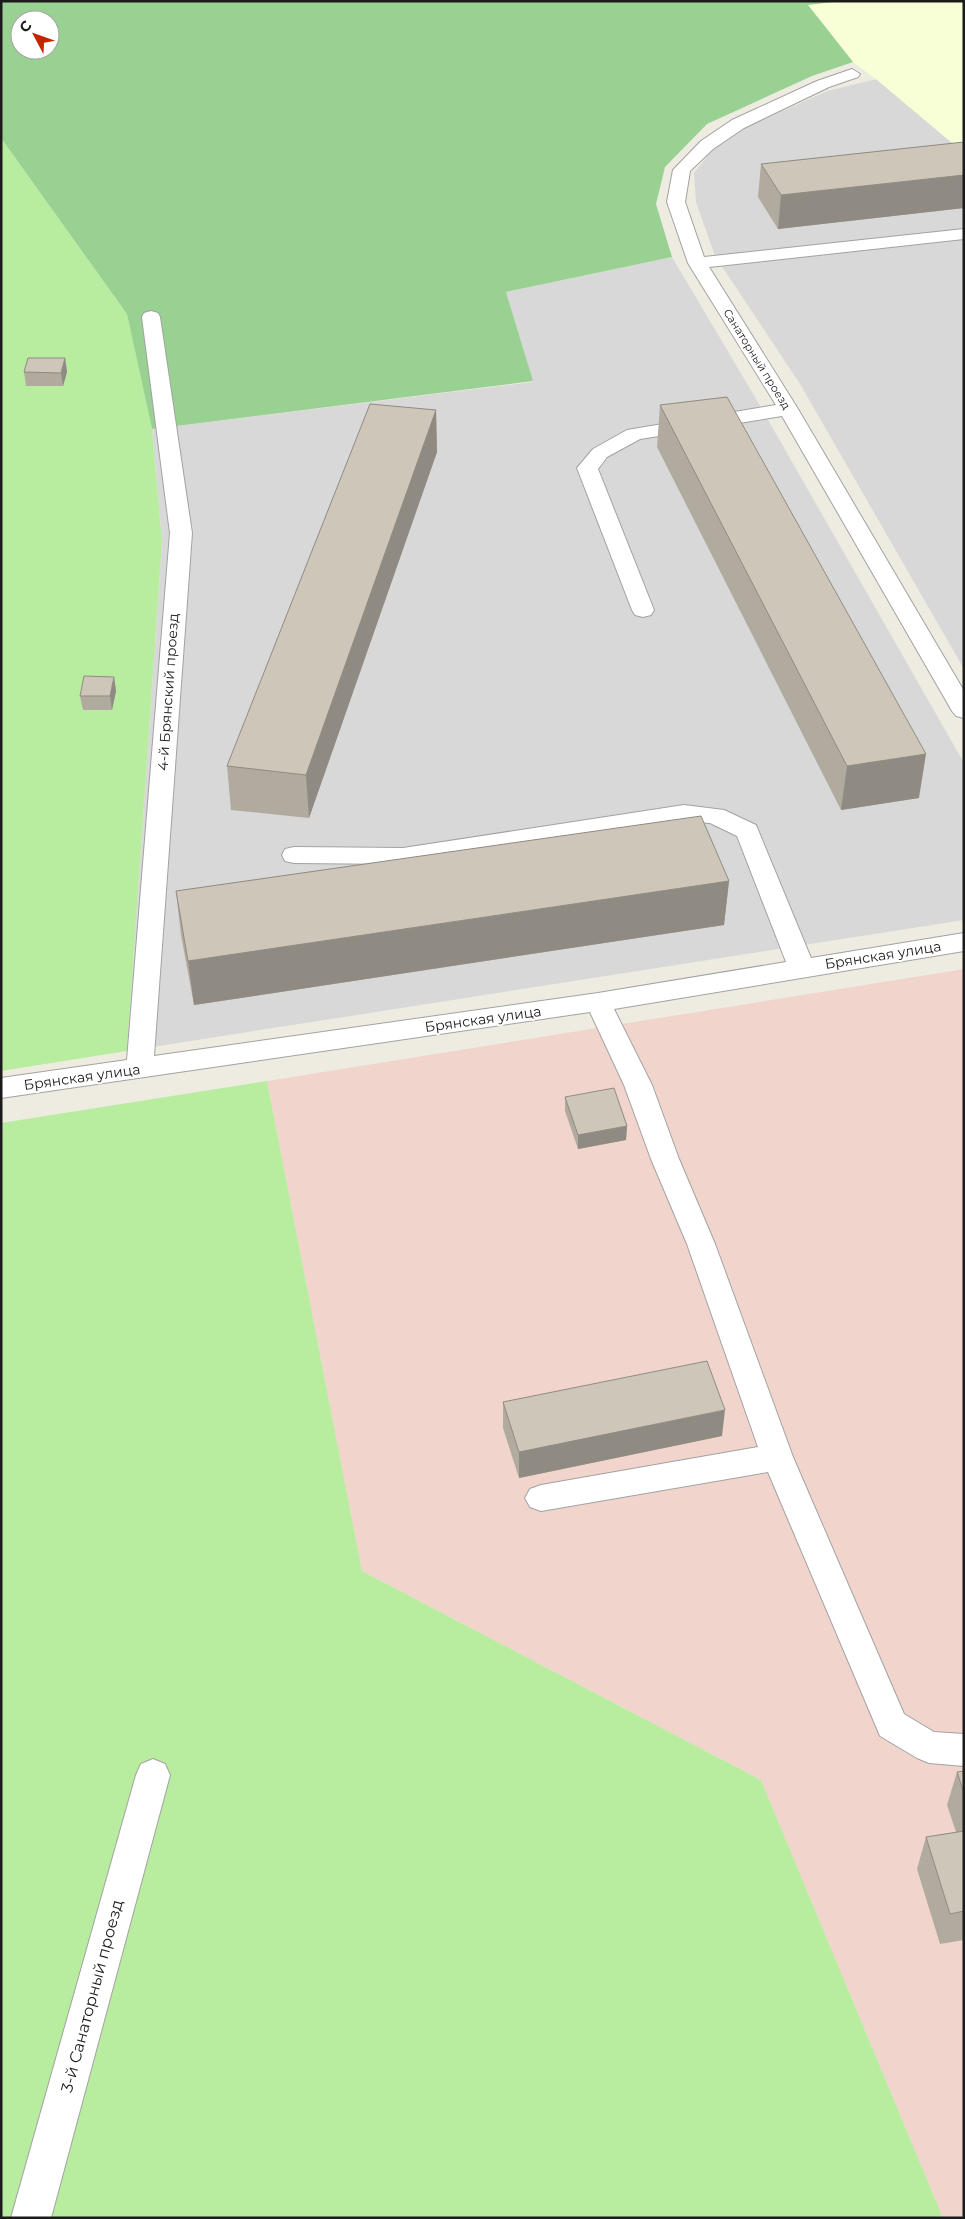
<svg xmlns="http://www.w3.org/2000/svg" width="965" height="2219" font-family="Montserrat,sans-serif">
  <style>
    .residential { fill: #d9d8d8 }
    .commercial { fill: #f1d5cd }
    .education { fill: #f8ffd7 }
    .grass { fill: #b8eda0 }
    .forest { fill: #98d191; fill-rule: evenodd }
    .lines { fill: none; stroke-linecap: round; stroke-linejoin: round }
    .minor-casing { stroke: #a2a2a2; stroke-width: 2 }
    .minor { fill: #fff; fill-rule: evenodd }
    .wall { fill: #b1aa9f }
    .shaded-wall { fill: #908b82 }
    .building { fill: #cec6b9; stroke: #908b82 }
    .labels { text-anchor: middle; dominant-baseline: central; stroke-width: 4; stroke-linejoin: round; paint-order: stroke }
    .far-street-label { font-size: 11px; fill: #1b1b1b; stroke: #fff }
    .street-label { font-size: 14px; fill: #1b1b1b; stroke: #fff }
    .near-street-label { font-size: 16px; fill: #1b1b1b; stroke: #fff }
  </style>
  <rect width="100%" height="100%" fill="#eeece0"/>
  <g class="residential">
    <polygon points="877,79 964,153 964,669 800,384 715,256 696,202 694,173 713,149 743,129 827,91"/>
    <polygon points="672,257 755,397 964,763 964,920 127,1051 162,541 152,429 533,382 506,292"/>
  </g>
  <polygon class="commercial" points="964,969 964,2218 943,2218 761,1780 362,1571 267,1081"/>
  <polygon class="education" points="841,1 964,1 964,153 877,80 853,62 807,4"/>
  <g class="grass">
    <polygon points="1,138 127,314 152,429 162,541 127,1051 1,1071"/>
    <polygon points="267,1081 362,1571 761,1780 943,2218 1,2218 1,1123"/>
  </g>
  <path class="forest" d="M1,1H841L808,5L853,62L812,76L707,124L665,167L656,204L672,257L506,292L533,381L152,429L127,314L1,138ZM20,20H50V50H20Z"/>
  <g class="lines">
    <defs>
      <g id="minor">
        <polygon points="852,69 860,74 858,77 829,87 744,128 713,149 690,171 685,202 704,257 964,229 964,239 709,267 798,409 964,691 964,718 956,716 952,711 782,416 640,439 607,457 598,469 654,610 651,615 643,617 635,615 632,610 577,468 593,449 627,430 776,405 688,263 667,202 673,170 701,141 732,120 817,81"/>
        <polygon points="151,311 158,313 160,317 192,533 154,1056 598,993 786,962 737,836 710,823 684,821 403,864 294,863 285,861 282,855 285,849 294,847 403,848 684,805 724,810 756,825 811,958 964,933 964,951 614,1009 652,1085 679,1159 715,1244 793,1457 904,1714 934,1732 964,1734 964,1766 929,1763 917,1758 880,1736 768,1472 541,1511 530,1507 525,1498 530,1489 541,1485 758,1447 687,1244 651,1159 624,1085 590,1012 1,1098 1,1078 127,1060 170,533 142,317 144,313"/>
        <polygon points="153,1759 165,1764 170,1775 51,2218 11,2218 136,1775 141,1764"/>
      </g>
    </defs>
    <use href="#minor" class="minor-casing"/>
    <use href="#minor" class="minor"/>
  </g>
  <g class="wall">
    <polygon points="964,142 964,208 778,229 758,197 761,164"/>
    <polygon points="65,358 67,372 63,386 26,386 24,372"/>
    <polygon points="660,405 919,798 841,810 657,447"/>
    <polygon points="436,410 437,452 309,818 231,810 227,766"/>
    <polygon points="114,677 116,691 112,710 83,710 80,696"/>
    <polygon points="729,881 724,925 194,1005 181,935 176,891"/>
    <polygon points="565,1097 627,1126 626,1140 578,1149 565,1111"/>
    <polygon points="503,1402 722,1436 519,1478 503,1428"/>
    <polygon points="964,1771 964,1940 940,1944 917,1869 926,1837 956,1832 947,1805 957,1772"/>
  </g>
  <g class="shaded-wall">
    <polygon points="964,175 964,208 778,229 781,195"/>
    <polygon points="65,358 67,372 63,386 61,373"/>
    <polygon points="436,410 437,452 309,818 306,775"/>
    <polygon points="114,677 116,691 112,710 110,696"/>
    <polygon points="926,754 919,798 841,810 847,766"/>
    <polygon points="729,881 724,925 194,1005 188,961"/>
    <polygon points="627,1126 626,1140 578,1149 578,1135"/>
    <polygon points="725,1410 722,1436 519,1478 519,1452"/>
  </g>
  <g class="building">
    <polygon points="964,142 964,175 781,195 761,164"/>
    <polygon points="28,358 65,358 61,373 24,372"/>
    <polygon points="727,397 926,754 847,766 660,405"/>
    <polygon points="370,404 436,410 306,775 227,766"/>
    <polygon points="84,676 114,677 110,696 80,696"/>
    <polygon points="701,816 729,881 188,961 176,891"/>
    <polygon points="614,1088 627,1126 578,1135 565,1097"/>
    <polygon points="707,1361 725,1410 519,1452 503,1402"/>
    <polygon points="964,1771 964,1793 957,1772"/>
    <polygon points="964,1831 964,1911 950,1914 926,1837"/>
  </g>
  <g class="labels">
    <g class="far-street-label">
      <text transform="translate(757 359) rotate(58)">Санаторный проезд</text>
    </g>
    <g class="street-label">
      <text transform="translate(168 692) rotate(-86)">4-й Брянский проезд</text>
      <text transform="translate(883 955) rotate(-9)">Брянская улица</text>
      <text transform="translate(483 1019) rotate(-8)">Брянская улица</text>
      <text transform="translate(82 1077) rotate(-8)">Брянская улица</text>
    </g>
    <g class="near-street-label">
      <text transform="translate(92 1996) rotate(-75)">3-й Санаторный проезд</text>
    </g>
  </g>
  <rect width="965" height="2219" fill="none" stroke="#1b1b1b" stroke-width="5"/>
  <g transform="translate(35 35) rotate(311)"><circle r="24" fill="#ffffff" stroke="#a4a4a4"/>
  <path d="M0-4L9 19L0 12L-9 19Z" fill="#c62400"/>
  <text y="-8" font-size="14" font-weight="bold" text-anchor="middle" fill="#1b1b1b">С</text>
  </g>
</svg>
